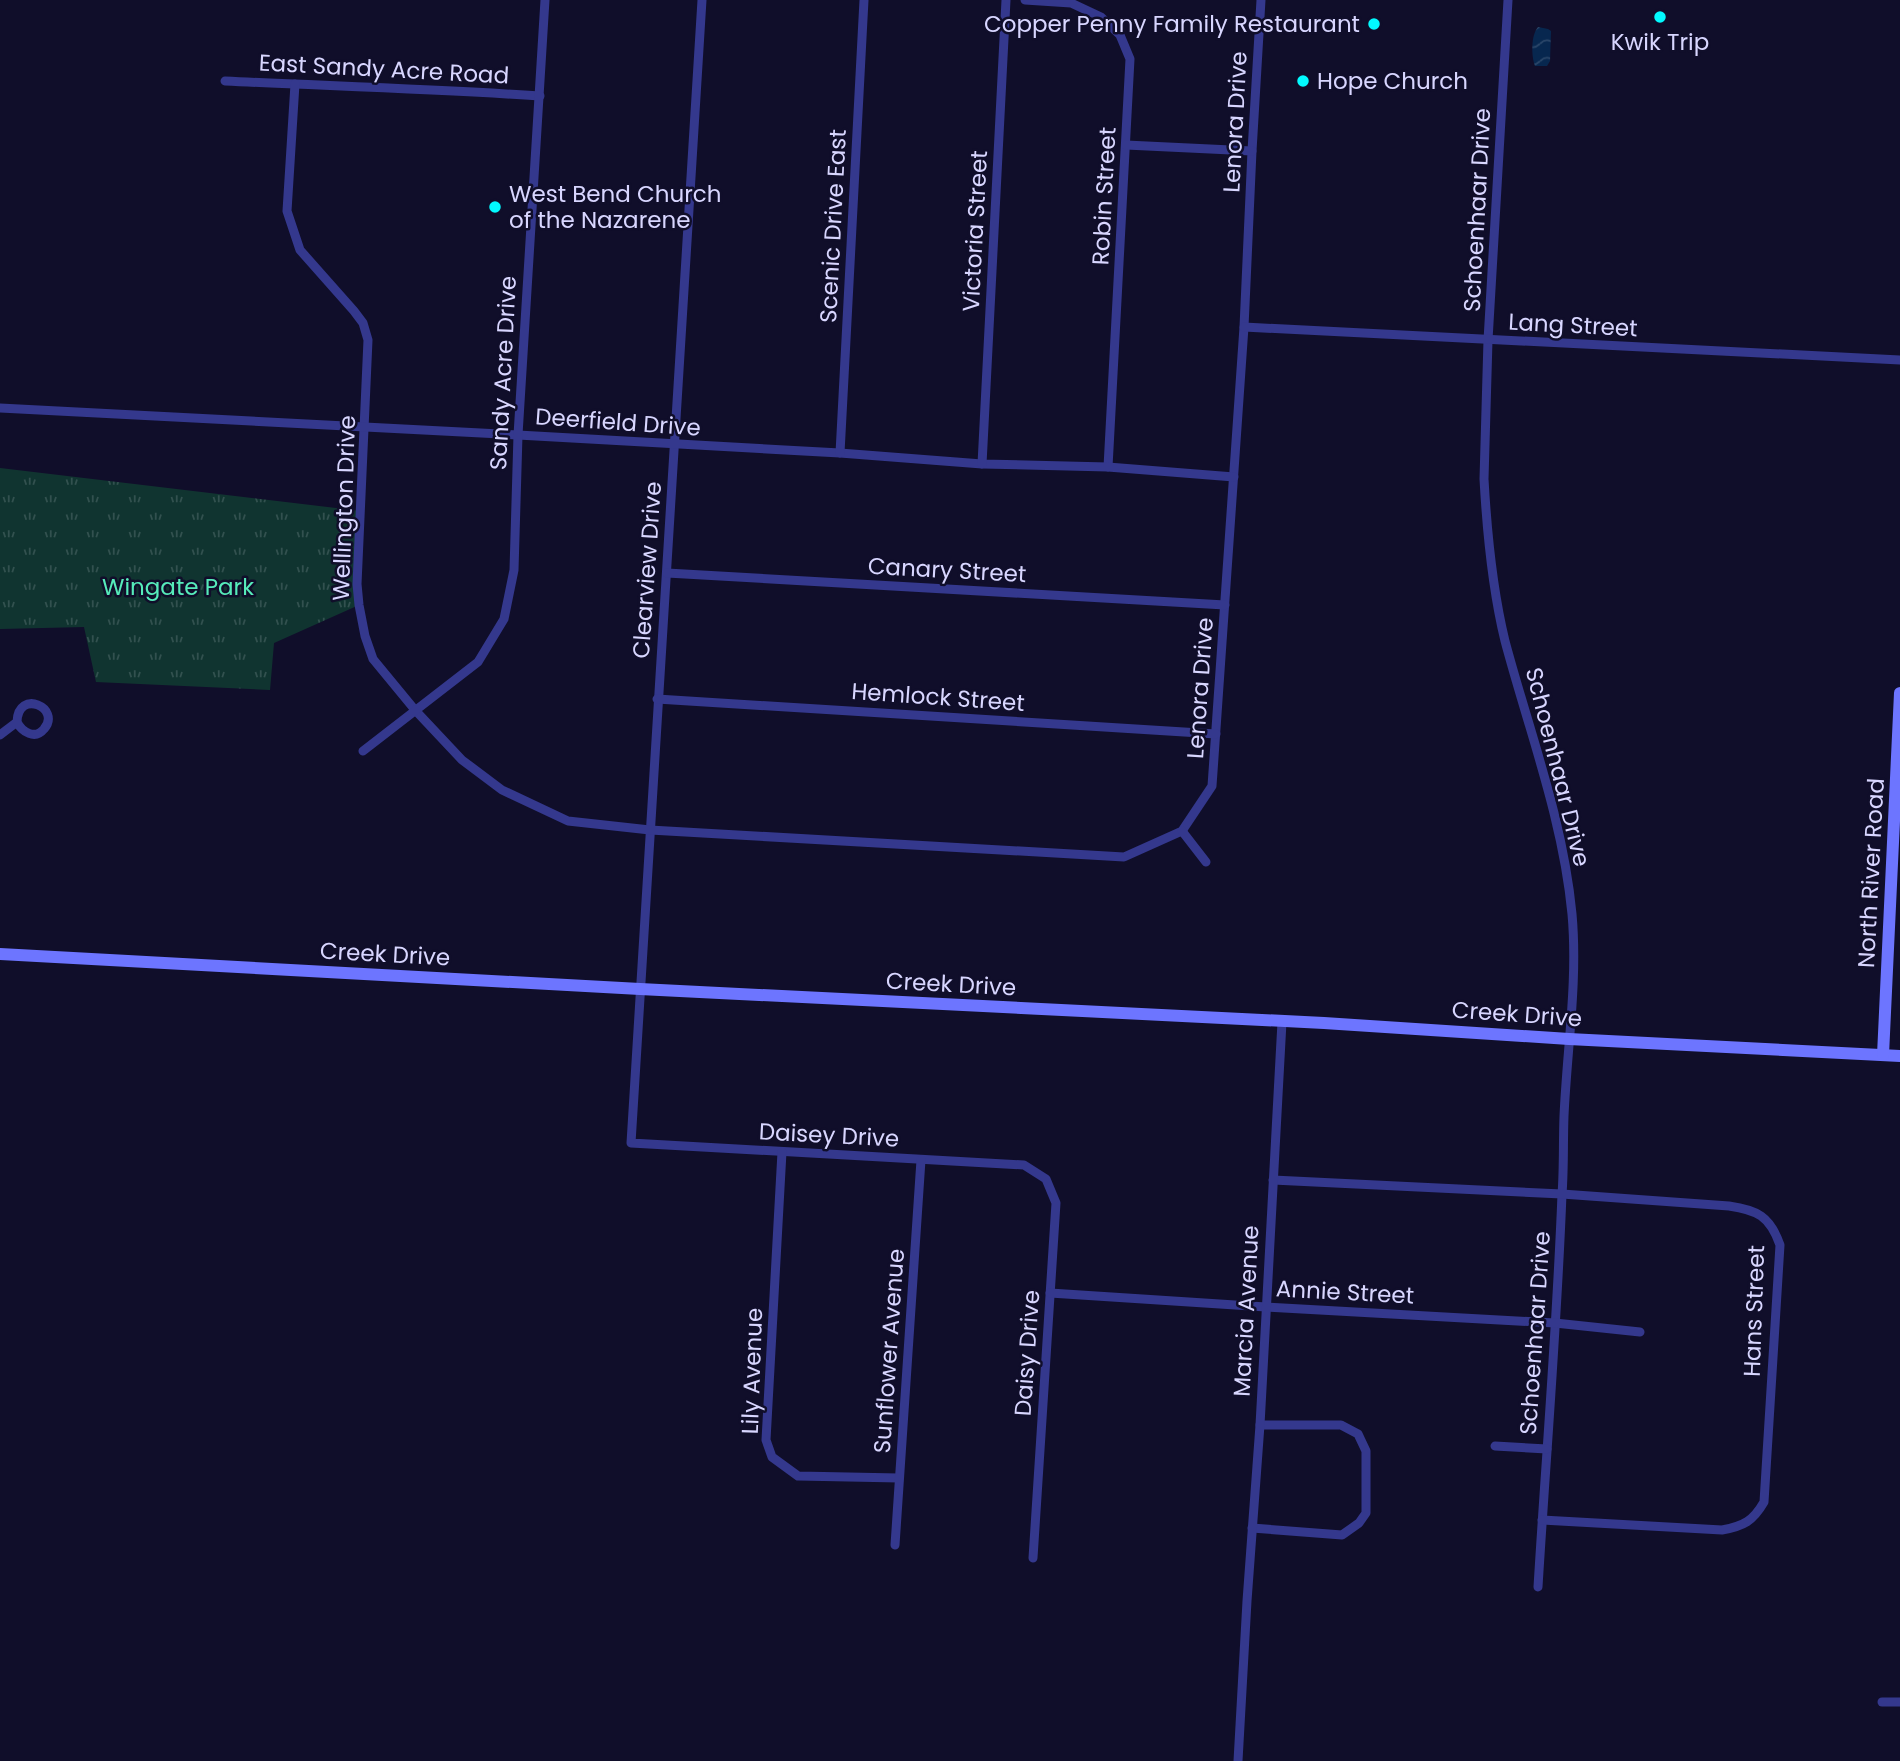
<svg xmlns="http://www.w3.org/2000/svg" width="1900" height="1761" font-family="Poppins,sans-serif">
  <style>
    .park { fill: url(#park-tufts) }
    .water { fill: url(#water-waves) }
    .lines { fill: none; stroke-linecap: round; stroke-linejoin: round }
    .street { stroke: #34388d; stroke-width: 9 }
    .secondary { stroke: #6d75ff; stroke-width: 12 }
    .poi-dot { fill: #02faff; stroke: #100e2a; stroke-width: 2.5 }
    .labels { text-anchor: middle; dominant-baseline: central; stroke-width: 5; stroke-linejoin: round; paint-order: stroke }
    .poi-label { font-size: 23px; fill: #d8d6ff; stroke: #100e2a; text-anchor: start }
    .street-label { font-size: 23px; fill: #d8d6ff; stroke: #100e2a }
    .park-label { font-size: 23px; fill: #56ebba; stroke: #100e2a }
  </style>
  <defs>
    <pattern id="park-tufts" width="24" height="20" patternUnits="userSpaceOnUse" patternTransform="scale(1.75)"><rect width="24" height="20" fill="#103430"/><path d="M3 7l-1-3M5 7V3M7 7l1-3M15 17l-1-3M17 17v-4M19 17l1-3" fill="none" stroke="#32514f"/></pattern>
    <pattern id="water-waves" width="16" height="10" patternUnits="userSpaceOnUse" patternTransform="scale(1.75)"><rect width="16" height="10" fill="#07274f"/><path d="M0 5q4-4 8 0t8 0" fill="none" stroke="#2a4669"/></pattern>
  </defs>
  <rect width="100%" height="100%" fill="#100e2a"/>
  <polygon class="park" points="0,468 361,511 359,605 274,643 270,690 96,682 84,627 0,629"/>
  <path class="water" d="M1538,27L1548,29L1551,31L1550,61L1547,66H1535C1531,56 1531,35 1538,27Z"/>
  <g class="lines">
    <g class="street">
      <polyline points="702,0 631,1143 1024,1165 1046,1179 1056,1203 1033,1558"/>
      <polyline points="1025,0 1071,3 1101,17 1120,35 1130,59 1108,467"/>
      <path d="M1508,0L1488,340L1484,479C1487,533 1492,588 1505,641C1529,731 1563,819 1572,914C1578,981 1567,1049 1564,1116C1563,1142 1564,1168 1562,1194C1557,1326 1546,1456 1538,1587"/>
      <path d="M225,81C330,86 435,89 540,96"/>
      <polyline points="295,84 287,211 300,250 354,311 363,323 368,340 357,584 359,605 365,636 373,659 415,710 462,760 502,790 568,821 650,830 1124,857 1182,831 1212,786 1244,327 1252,151 1261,0"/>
      <polyline points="1126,145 1252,151"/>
      <polyline points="1244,327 1900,360"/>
      <polyline points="0,408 518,435 840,453 982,464 1108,467 1234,477"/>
      <polyline points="840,453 864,0"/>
      <polyline points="982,464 1006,0"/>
      <polyline points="667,573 1225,605"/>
      <polyline points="657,699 1216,734"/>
      <path d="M0,735L17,722C18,688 62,708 44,729C35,740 22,732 17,722"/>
      <polyline points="363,751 478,662 504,619 514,570 518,435 545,0"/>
      <polyline points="1182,831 1206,862"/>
      <polyline points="782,1152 766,1440 772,1457 798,1476 899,1478"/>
      <path d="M1273,1180L1562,1194L1729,1206C1757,1210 1770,1216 1780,1245L1764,1502C1753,1521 1744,1526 1722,1530L1542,1520"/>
      <polyline points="1050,1293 1266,1307 1555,1323 1640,1332"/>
      <polyline points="1495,1446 1547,1449"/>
      <polyline points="1252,1528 1342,1535 1359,1523 1366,1513 1366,1451 1358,1434 1341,1425 1260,1425"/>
      <polyline points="895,1545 921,1160"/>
      <polyline points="1882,1702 1900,1702"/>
      <polyline points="1238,1761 1247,1601 1260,1425 1282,1022"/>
    </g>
    <g class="secondary">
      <polyline points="0,954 640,989 1324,1023 1569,1039 1900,1056"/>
      <polyline points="1883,1055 1900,693"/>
    </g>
  </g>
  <g class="poi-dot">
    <circle cx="1660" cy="17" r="7"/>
    <circle cx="1374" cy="24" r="7"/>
    <circle cx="1303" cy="81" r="7"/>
    <circle cx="495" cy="207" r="7"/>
  </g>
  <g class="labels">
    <g class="poi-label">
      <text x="1360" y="24" text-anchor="end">Copper Penny Family Restaurant</text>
      <text x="1660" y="42" text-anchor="middle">Kwik Trip</text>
      <text x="1317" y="81">Hope Church</text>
      <text x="509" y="194">West Bend Church<tspan x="509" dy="26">of the Nazarene</tspan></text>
    </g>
    <g class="street-label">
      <text transform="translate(384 69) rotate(3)">East Sandy Acre Road</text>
      <text transform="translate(1235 122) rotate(-87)">Lenora Drive</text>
      <text transform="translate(1104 196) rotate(-87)">Robin Street</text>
      <text transform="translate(1477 210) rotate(-87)">Schoenhaar Drive</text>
      <text transform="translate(833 226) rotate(-87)">Scenic Drive East</text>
      <text transform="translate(975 231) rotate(-87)">Victoria Street</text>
      <text transform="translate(1573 325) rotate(3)">Lang Street</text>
      <text transform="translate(503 373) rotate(-87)">Sandy Acre Drive</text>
      <text transform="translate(618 422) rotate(4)">Deerfield Drive</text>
      <text transform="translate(344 508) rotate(-88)">Wellington Drive</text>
      <text transform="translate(647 570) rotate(-86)">Clearview Drive</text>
      <text transform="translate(947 570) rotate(3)">Canary Street</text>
      <text transform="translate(1200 688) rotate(-86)">Lenora Drive</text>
      <text transform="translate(938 697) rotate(4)">Hemlock Street</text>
      <text transform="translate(1558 767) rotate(76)">Schoenhaar Drive</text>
      <text transform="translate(1871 873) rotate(-87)">North River Road</text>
      <text transform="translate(385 954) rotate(3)">Creek Drive</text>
      <text transform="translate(951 984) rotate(3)">Creek Drive</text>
      <text transform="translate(1517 1014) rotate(4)">Creek Drive</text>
      <text transform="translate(829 1135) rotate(3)">Daisey Drive</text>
      <text transform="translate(1345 1292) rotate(3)">Annie Street</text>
      <text transform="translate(1246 1311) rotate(-87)">Marcia Avenue</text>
      <text transform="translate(1754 1311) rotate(-88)">Hans Street</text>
      <text transform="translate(1535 1333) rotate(-86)">Schoenhaar Drive</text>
      <text transform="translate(889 1351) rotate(-86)">Sunflower Avenue</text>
      <text transform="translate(1027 1353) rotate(-86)">Daisy Drive</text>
      <text transform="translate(752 1371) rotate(-88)">Lily Avenue</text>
    </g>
    <g class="park-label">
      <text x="178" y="587">Wingate Park</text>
    </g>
  </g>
</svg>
